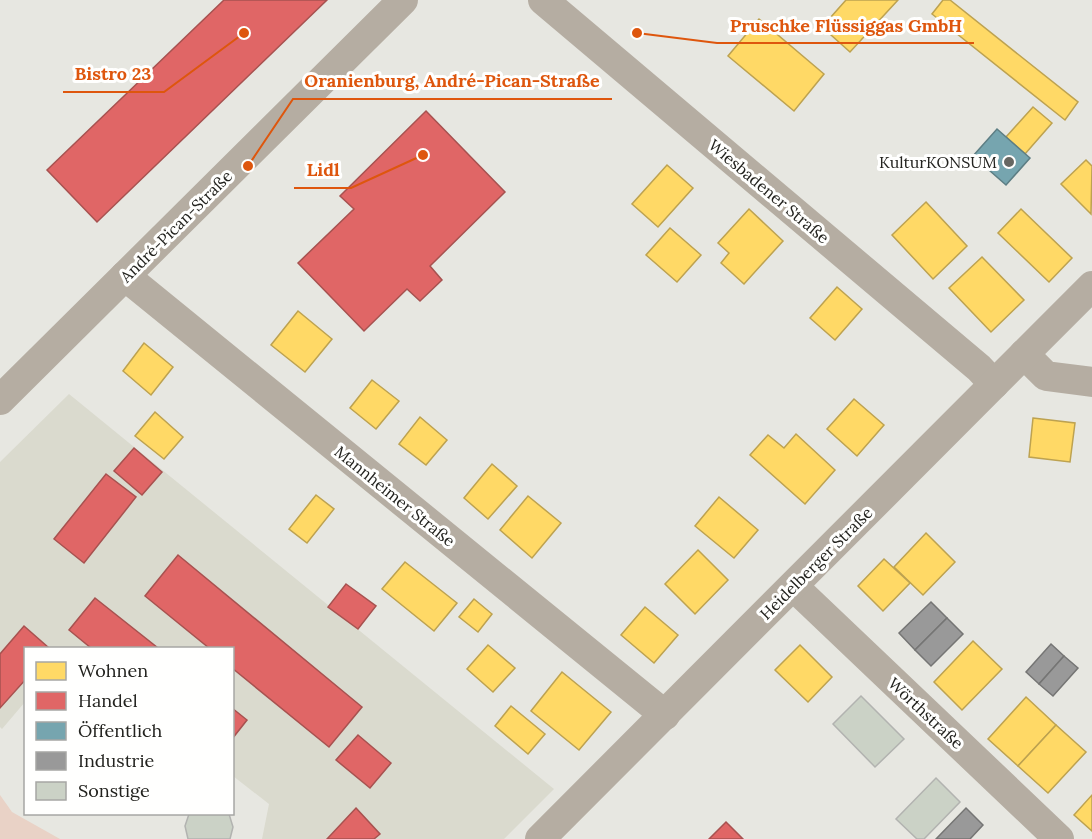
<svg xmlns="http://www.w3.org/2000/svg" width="1092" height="839" font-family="Lora,serif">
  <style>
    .built { fill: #dadace }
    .green { fill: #e9d2c6 }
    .homes { fill: #ffd966; stroke: #bda250; stroke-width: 1.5 }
    .shops { fill: #e06666; stroke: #a75250; stroke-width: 1.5 }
    .public { fill: #76a5af; stroke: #5d7e84; stroke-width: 1.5 }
    .industry { fill: #999; stroke: #757574; stroke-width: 1.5 }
    .building { fill: #cbd2c6; stroke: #b2b3b0; stroke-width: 1.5 }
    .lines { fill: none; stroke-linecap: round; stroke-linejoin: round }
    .minor { stroke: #b5ada2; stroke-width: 30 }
    .poi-dot { fill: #676762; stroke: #fffffe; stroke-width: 2 }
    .labels { text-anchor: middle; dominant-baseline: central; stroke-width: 6; stroke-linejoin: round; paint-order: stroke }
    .poi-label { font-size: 16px; fill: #22221e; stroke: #fffffe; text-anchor: end }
    .street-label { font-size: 16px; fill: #22221e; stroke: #fffffe }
    .leader { fill: none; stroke: #de560d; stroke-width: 2 }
    .callout-dot { fill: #de560d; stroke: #fffffe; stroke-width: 2 }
    .callout-label { font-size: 18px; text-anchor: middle; font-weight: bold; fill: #de560d; stroke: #fffffe; stroke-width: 6; stroke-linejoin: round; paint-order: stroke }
  </style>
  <rect width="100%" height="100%" fill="#e7e7e1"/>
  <polygon class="built" points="69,394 554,789 504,839 262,839 269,804 233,776 232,648 26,648 25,702 2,729 0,727 0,462"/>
  <polygon class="green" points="0,795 12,812 60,839 0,839"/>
  <g class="homes">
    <polygon points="846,0 898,0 850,52 822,27"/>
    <polygon points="943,0 950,0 1078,102 1065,120 932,14"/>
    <polygon points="759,19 824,74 794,111 728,56"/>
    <polygon points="1033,107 1052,123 1025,154 1006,137"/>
    <polygon points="1086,160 1092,166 1091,214 1061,184"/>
    <polygon points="667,165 693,188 658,227 632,204"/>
    <polygon points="926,202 967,246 933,279 892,235"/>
    <polygon points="749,209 783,241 744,284 721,263 729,253 718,243"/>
    <polygon points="1021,209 1072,258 1049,282 998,233"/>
    <polygon points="670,228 701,255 677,282 646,255"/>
    <polygon points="982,257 1024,300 991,332 949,288"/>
    <polygon points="837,287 862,309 835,340 810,318"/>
    <polygon points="298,311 332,339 305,372 271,345"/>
    <polygon points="144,343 173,367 151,395 123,371"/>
    <polygon points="372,380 399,401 376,429 350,408"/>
    <polygon points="854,399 884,425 857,456 827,429"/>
    <polygon points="155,412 183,437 164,459 135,436"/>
    <polygon points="420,417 447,440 426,465 399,444"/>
    <polygon points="1033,418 1075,423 1070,462 1029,457"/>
    <polygon points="796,434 835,470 805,504 750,455 768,435 784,448"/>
    <polygon points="492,464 517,486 488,519 464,498"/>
    <polygon points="316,495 334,509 307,543 289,529"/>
    <polygon points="528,496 561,523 532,558 500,530"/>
    <polygon points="719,497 758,530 734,558 695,526"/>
    <polygon points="926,533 955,562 923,595 894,567"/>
    <polygon points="698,550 728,580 695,614 665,584"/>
    <polygon points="884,559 910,583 883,611 858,586"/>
    <polygon points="405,562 457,603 434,631 382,589"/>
    <polygon points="474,599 492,614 478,632 459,617"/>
    <polygon points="645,607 678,635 654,663 621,635"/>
    <polygon points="973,641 1002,669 962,710 934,682"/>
    <polygon points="488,645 515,668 493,692 467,669"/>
    <polygon points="800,645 832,677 808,702 775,670"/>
    <polygon points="562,672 611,712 579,750 531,711"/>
    <polygon points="1026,697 1056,725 1018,766 988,739"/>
    <polygon points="511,706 545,734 528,754 495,726"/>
    <polygon points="1056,725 1086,752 1048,793 1018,766"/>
    <polygon points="1092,795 1092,831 1074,815"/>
  </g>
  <g class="shops">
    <polygon points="224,0 327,0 97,222 47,170"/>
    <polygon points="426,111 505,192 430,266 442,280 420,301 407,289 364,331 298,263 354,209 340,196"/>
    <polygon points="134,448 162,472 142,495 114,471"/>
    <polygon points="106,474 136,497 84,563 54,539"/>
    <polygon points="178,555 362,707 329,747 232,668 232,648 209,648 145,596"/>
    <polygon points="346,584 376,606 358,629 328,607"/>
    <polygon points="95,598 158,648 91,648 69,630"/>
    <polygon points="24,626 49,648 26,648 26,679 0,708 0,654"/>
    <polygon points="232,708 247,720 232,739"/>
    <polygon points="358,735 391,763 370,788 336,760"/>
    <polygon points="356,808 380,834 374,839 327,839"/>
    <polygon points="726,822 743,839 709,839"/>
  </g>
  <polygon class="public" points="997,129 1030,158 1006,185 973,156"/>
  <g class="industry">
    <polygon points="931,602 947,618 915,650 899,633"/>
    <polygon points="947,618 963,634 931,666 915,650"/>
    <polygon points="1051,644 1064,656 1039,684 1026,672"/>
    <polygon points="1064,656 1078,668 1053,696 1039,684"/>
    <polygon points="966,808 983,825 970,839 936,839"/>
  </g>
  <g class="building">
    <polygon points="861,696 904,739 875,767 833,724"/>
    <polygon points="936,778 960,802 924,839 917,839 896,819"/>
    <polygon points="189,814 229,814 233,827 230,839 188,839 185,826"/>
  </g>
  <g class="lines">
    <g class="minor">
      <polyline points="543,0 979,368 994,384"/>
      <polyline points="125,276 665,715"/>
      <polyline points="1024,354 1046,376 1092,382"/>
      <polyline points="0,400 403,0"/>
      <polyline points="793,586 1059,839"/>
      <polyline points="540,839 1092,286"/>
    </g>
  </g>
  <circle class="poi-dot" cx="1009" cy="162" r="6"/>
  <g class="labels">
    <g class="poi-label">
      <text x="997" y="162">KulturKONSUM</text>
    </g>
    <g class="street-label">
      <text transform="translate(769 191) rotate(40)">Wiesbadener Straße</text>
      <text transform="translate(176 226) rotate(-45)">André-Pican-Straße</text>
      <text transform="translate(395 496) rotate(39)">Mannheimer Straße</text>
      <text transform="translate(816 563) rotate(-45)">Heidelberger Straße</text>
      <text transform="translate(926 713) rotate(43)">Wörthstraße</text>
    </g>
  </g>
  <path class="leader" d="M637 33L717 43H974M244 33L164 92H63M248 166L293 99H612M423 155L351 188H294"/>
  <g class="callout-dot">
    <circle cx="637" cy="33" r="6"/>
    <circle cx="244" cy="33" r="6"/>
    <circle cx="248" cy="166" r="6"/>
    <circle cx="423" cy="155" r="6"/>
  </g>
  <g class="callout-label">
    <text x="846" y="32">Pruschke Flüssiggas GmbH</text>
    <text x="113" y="80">Bistro 23</text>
    <text x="452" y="87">Oranienburg, André-Pican-Straße</text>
    <text x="323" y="176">Lidl</text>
  </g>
  <rect x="24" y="647" width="210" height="168" fill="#fffffe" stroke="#a7a7a4" stroke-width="1.5"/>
  <rect x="36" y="662" width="30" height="18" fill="#ffd966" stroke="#a7a7a4" stroke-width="1.5"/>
  <text x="78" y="677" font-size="18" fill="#22221e">Wohnen</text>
  <rect x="36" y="692" width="30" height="18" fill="#e06666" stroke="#a7a7a4" stroke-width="1.5"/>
  <text x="78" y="707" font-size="18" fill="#22221e">Handel</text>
  <rect x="36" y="722" width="30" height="18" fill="#76a5af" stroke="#a7a7a4" stroke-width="1.5"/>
  <text x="78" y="737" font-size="18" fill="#22221e">Öffentlich</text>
  <rect x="36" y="752" width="30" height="18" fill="#999999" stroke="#a7a7a4" stroke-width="1.5"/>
  <text x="78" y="767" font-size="18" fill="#22221e">Industrie</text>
  <rect x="36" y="782" width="30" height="18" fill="#cbd2c6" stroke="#a7a7a4" stroke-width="1.5"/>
  <text x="78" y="797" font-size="18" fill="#22221e">Sonstige</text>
</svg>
